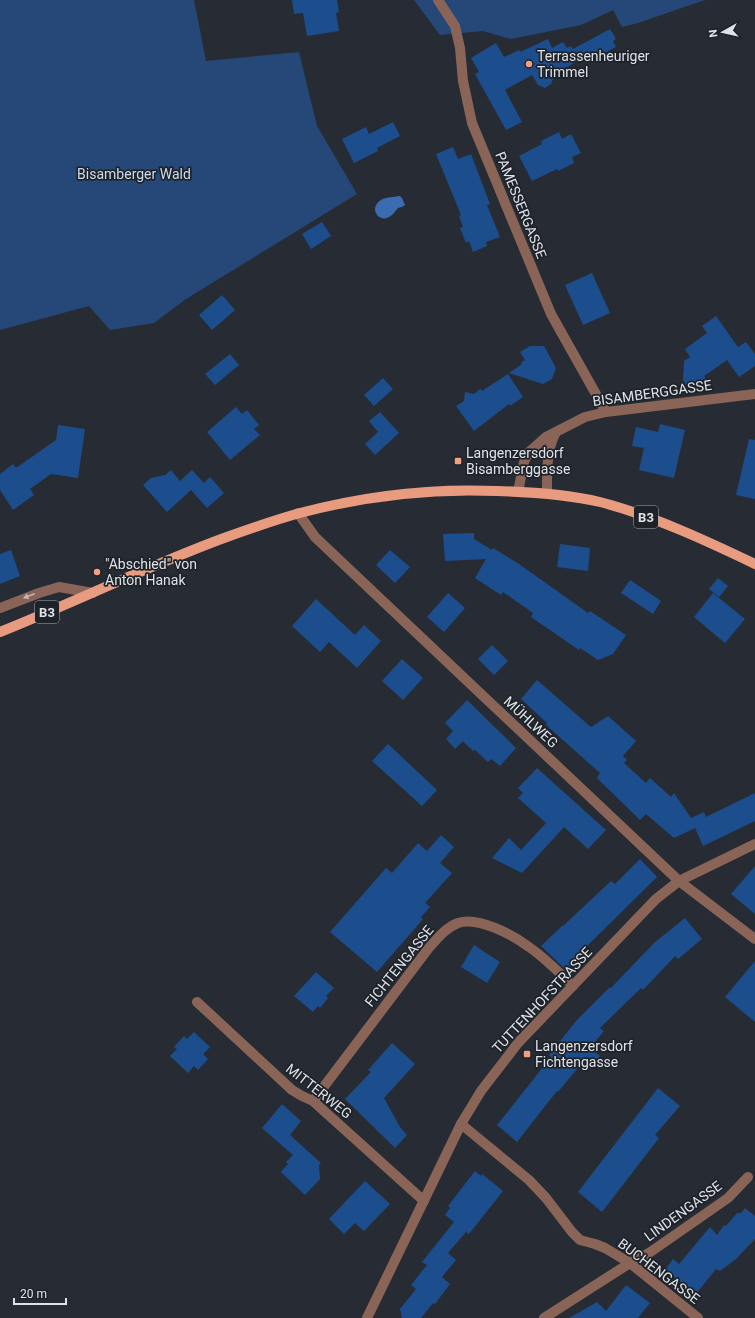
<svg xmlns="http://www.w3.org/2000/svg" width="755" height="1318" font-family="Roboto,sans-serif">
  <style>
    .green { fill: #264878 }
    .water { fill: #3b6caf }
    .building { fill: #1c4d8d }
    .lines { fill: none; stroke-linecap: round; stroke-linejoin: round }
    .minor { stroke: #8a6457; stroke-width: 10 }
    .major { stroke: #e89b7f; stroke-width: 10 }
    .oneway { fill: #c1b6b5 }
    .poi-dot { fill: #f3a081; stroke: #1e232a; stroke-width: 1.5 }
    .labels { text-anchor: middle; dominant-baseline: central; stroke-width: 3.5; stroke-linejoin: round; paint-order: stroke }
    .shield { fill: #1e232a; stroke: #a5a9ae; stroke-width: 1 }
    .shield-label { font-size: 13px; font-weight: bold; fill: #dfe2e7 }
    .poi-label { font-size: 14px; fill: #dfe2e7; stroke: #1e232a; text-anchor: start }
    .park-label { font-size: 14px; fill: #cddbee; stroke: #1e232a }
    .street-label { font-size: 14px; fill: #dfe2e7; stroke: #1e232a }
  </style>
  <rect width="100%" height="100%" fill="#272c34"/>
  <g class="green">
    <polygon points="0,0 194,0 206,61 299,52 317,126 357,194 186,299 154,323 110,330 89,306 0,330"/>
    <polygon points="414,0 705,0 638,23 622,27 613,10 581,25 511,39 483,31 440,35"/>
  </g>
  <path class="water" d="M400,196L402,198L405,205L402,207L398,208C395,211 393,215 389,217C379,223 368,208 381,200C386,197 394,197 400,196Z"/>
  <g class="building">
    <polygon points="292,0 337,0 339,12 336,13 339,31 307,36 303,13 294,14"/>
    <polygon points="610,29 616,39 613,41 616,47 597,57 593,52 555,74 551,84 545,88 538,85 532,75 505,90 522,122 506,130 475,74 479,72 471,58 496,43 504,57 519,50 520,52 548,39 552,48 563,42 567,48 571,46 573,49"/>
    <polygon points="393,122 400,136 377,148 378,151 354,163 342,139 366,127 369,134"/>
    <polygon points="559,132 562,139 571,134 581,153 572,157 574,163 558,171 557,169 532,181 519,156 542,144 541,141"/>
    <polygon points="453,147 458,159 471,154 490,204 487,205 500,237 486,242 487,246 473,252 469,241 466,243 460,228 463,227 459,216 461,215 436,154"/>
    <polygon points="322,222 331,236 311,249 302,234"/>
    <polygon points="592,273 610,313 583,325 565,285"/>
    <polygon points="222,295 235,310 212,330 199,315"/>
    <polygon points="716,316 738,347 746,342 755,354 755,366 739,377 727,360 704,376 707,381 691,392 683,380 684,361 690,357 685,349 707,333 702,326"/>
    <polygon points="530,346 544,346 556,368 552,379 543,384 509,373 522,364 521,363 525,360 520,352"/>
    <polygon points="230,354 239,365 215,385 205,374"/>
    <polygon points="508,374 523,397 510,406 509,404 474,431 456,406 464,401 465,392 474,394 480,389 482,391"/>
    <polygon points="383,378 393,389 374,406 364,395"/>
    <polygon points="236,407 242,414 247,410 259,425 254,429 260,435 230,460 207,432"/>
    <polygon points="380,412 399,433 375,455 365,444 378,432 369,421"/>
    <polygon points="660,424 685,430 674,478 639,470 644,448 632,446 636,427 658,432"/>
    <polygon points="58,425 85,429 78,478 51,474 30,489 34,495 13,510 0,490 0,474 13,464 16,468 56,440"/>
    <polygon points="749,439 755,440 755,499 736,495"/>
    <polygon points="171,470 180,481 192,470 204,483 210,477 224,493 207,508 191,490 167,512 143,485 151,478 165,475"/>
    <polygon points="474,533 474,539 492,550 493,548 519,564 588,613 590,611 626,635 613,654 598,660 580,648 579,650 531,617 533,613 503,592 501,595 475,578 486,559 445,561 443,534"/>
    <polygon points="560,544 590,548 588,571 557,567"/>
    <polygon points="11,550 20,576 0,584 0,554"/>
    <polygon points="390,550 410,567 395,583 376,565"/>
    <polygon points="718,578 728,586 719,597 709,589"/>
    <polygon points="630,580 661,601 653,614 621,593"/>
    <polygon points="448,593 465,608 444,632 427,617"/>
    <polygon points="713,593 745,619 725,643 694,617"/>
    <polygon points="316,599 355,635 364,625 381,641 357,668 329,642 320,652 292,626"/>
    <polygon points="492,645 508,661 494,675 478,659"/>
    <polygon points="402,659 423,678 403,700 382,681"/>
    <polygon points="537,680 591,727 608,716 636,741 623,756 627,760 624,763 646,783 650,778 671,797 674,793 691,818 704,812 706,817 755,793 755,821 703,846 695,828 674,838 646,814 640,820 597,778 600,773 546,725 547,723 521,699"/>
    <polygon points="467,700 516,748 500,766 491,759 488,762 475,750 473,751 463,741 455,749 446,739 453,731 445,723"/>
    <polygon points="388,744 437,790 422,806 372,761"/>
    <polygon points="537,768 606,830 588,849 564,827 522,873 492,858 509,838 521,850 546,823 518,798 523,793 518,788"/>
    <polygon points="441,835 454,847 440,863 452,873 425,903 430,907 421,917 423,919 377,972 330,932 386,868 392,873 418,843 427,851"/>
    <polygon points="640,859 657,877 584,949 585,951 567,971 541,946 563,925 563,926 611,881 615,884"/>
    <polygon points="755,866 755,914 731,894"/>
    <polygon points="685,918 702,939 678,959 675,956 643,990 641,988 600,1028 604,1031 590,1048 600,1056 589,1069 582,1063 558,1092 557,1091 517,1142 497,1125 551,1057 549,1055 576,1021 610,987 611,988 654,943"/>
    <polygon points="474,945 500,962 487,983 461,967"/>
    <polygon points="755,961 755,1022 725,997"/>
    <polygon points="316,972 334,988 326,996 328,998 320,1008 318,1006 313,1012 294,996"/>
    <polygon points="194,1032 210,1047 203,1054 208,1059 198,1070 194,1066 188,1073 170,1056 177,1049 174,1047 184,1036 187,1039"/>
    <polygon points="392,1043 415,1064 384,1098 400,1127 407,1135 395,1148 345,1099 371,1072 368,1070"/>
    <polygon points="658,1088 680,1106 655,1135 659,1138 602,1212 578,1192"/>
    <polygon points="282,1104 301,1121 290,1135 321,1163 319,1165 320,1179 305,1195 281,1172 288,1164 286,1162 293,1155 262,1128"/>
    <polygon points="475,1171 481,1176 482,1174 503,1191 469,1234 466,1232 448,1253 456,1260 442,1277 450,1284 435,1304 433,1303 421,1318 402,1318 400,1309 416,1289 411,1285 427,1265 422,1262 454,1222 445,1215 450,1208 448,1206"/>
    <polygon points="365,1181 390,1204 364,1231 355,1223 344,1234 329,1219"/>
    <polygon points="745,1208 755,1216 755,1239 736,1259 720,1271 716,1269 696,1294 665,1270 673,1259 679,1264 710,1227 717,1235 724,1225 726,1226 737,1213 741,1213"/>
    <polygon points="626,1285 650,1303 638,1318 569,1318 597,1302 606,1311"/>
  </g>
  <g class="lines">
    <g class="minor">
      <polyline points="438,0 455,26 460,48 463,81 472,123 551,314 606,412"/>
      <polyline points="518,492 524,462 528,453 546,437 585,417 606,412 755,394"/>
      <path d="M547,494C547,473 546,450 556,432"/>
      <polyline points="298,513 315,537 679,881 755,939"/>
      <polyline points="0,608 39,593 59,587 93,593"/>
      <polyline points="197,1002 292,1090 302,1096 313,1101 424,1201"/>
      <path d="M313,1101L428,949C437,939 445,928 458,923C478,916 513,935 529,947C545,958 559,972 573,986"/>
      <polyline points="461,1124 529,1180 546,1198 572,1232 580,1240 595,1244 605,1248 630,1263 698,1318"/>
      <polyline points="367,1318 461,1124 481,1091 518,1043 656,899 679,881 755,844"/>
      <polyline points="544,1318 630,1263 649,1253 728,1198 748,1177"/>
    </g>
    <path class="major" d="M0,632C75,602 148,566 224,538C249,529 274,520 300,513C364,496 430,488 497,491C532,492 566,494 600,502C651,515 707,541 755,564"/>
  </g>
  <defs><path id="oneway-solid" d="M-6-.8H1V-3.2L6.5 0L1 3.2V.8H-6Z"/></defs>
  <use class="oneway" href="#oneway-solid" transform="translate(29 596) rotate(159)"/>
  <g class="poi-dot">
    <circle cx="529" cy="64" r="4"/>
    <rect x="454" y="457" width="8" height="8" rx="2"/>
    <circle cx="97" cy="572" r="4"/>
    <rect x="523" y="1050" width="8" height="8" rx="2"/>
  </g>
  <g class="labels">
    <g class="shield">
      <rect x="634" y="506" width="24" height="22" rx="3"/>
      <rect x="35" y="601" width="24" height="22" rx="3"/>
    </g>
    <g class="shield-label">
      <text x="646" y="517">B3</text>
      <text x="47" y="612">B3</text>
    </g>
    <g class="poi-label">
      <text x="537" y="56">Terrassenheuriger<tspan x="537" dy="16">Trimmel</tspan></text>
      <text x="466" y="453">Langenzersdorf<tspan x="466" dy="16">Bisamberggasse</tspan></text>
      <text x="105" y="564">"Abschied" von<tspan x="105" dy="16">Anton Hanak</tspan></text>
      <text x="535" y="1046">Langenzersdorf<tspan x="535" dy="16">Fichtengasse</tspan></text>
    </g>
    <g class="park-label">
      <text x="134" y="174">Bisamberger Wald</text>
    </g>
    <g class="street-label">
      <text transform="translate(521 205) rotate(68)">PAMESSERGASSE</text>
      <text transform="translate(652 393) rotate(-8)">BISAMBERGGASSE</text>
      <text transform="translate(531 722) rotate(43)">MÜHLWEG</text>
      <text transform="translate(399 966) rotate(-51)">FICHTENGASSE</text>
      <text transform="translate(542 1000) rotate(-47)">TUTTENHOFSTRASSE</text>
      <text transform="translate(319 1091) rotate(38)">MITTERWEG</text>
      <text transform="translate(683 1211) rotate(-36)">LINDENGASSE</text>
      <text transform="translate(659 1271) rotate(37)">BUCHENGASSE</text>
    </g>
  </g>
  <g transform="translate(723 32) rotate(262)" stroke="#1e232a" stroke-width="3" paint-order="stroke">
  <path d="M0-3L7 15L0 10L-7 15Z" fill="#dfe2e7"/>
  <text y="-6" font-size="11" font-weight="bold" text-anchor="middle" fill="#dfe2e7">N</text>
  </g>
  <path d="M14 1298v6h52v-6" fill="none" stroke="#dfe2e7" stroke-width="2"/>
  <text x="20" y="1298" font-size="12" fill="#dfe2e7" stroke="#1e232a" stroke-width="3" paint-order="stroke">20 m</text>
</svg>
